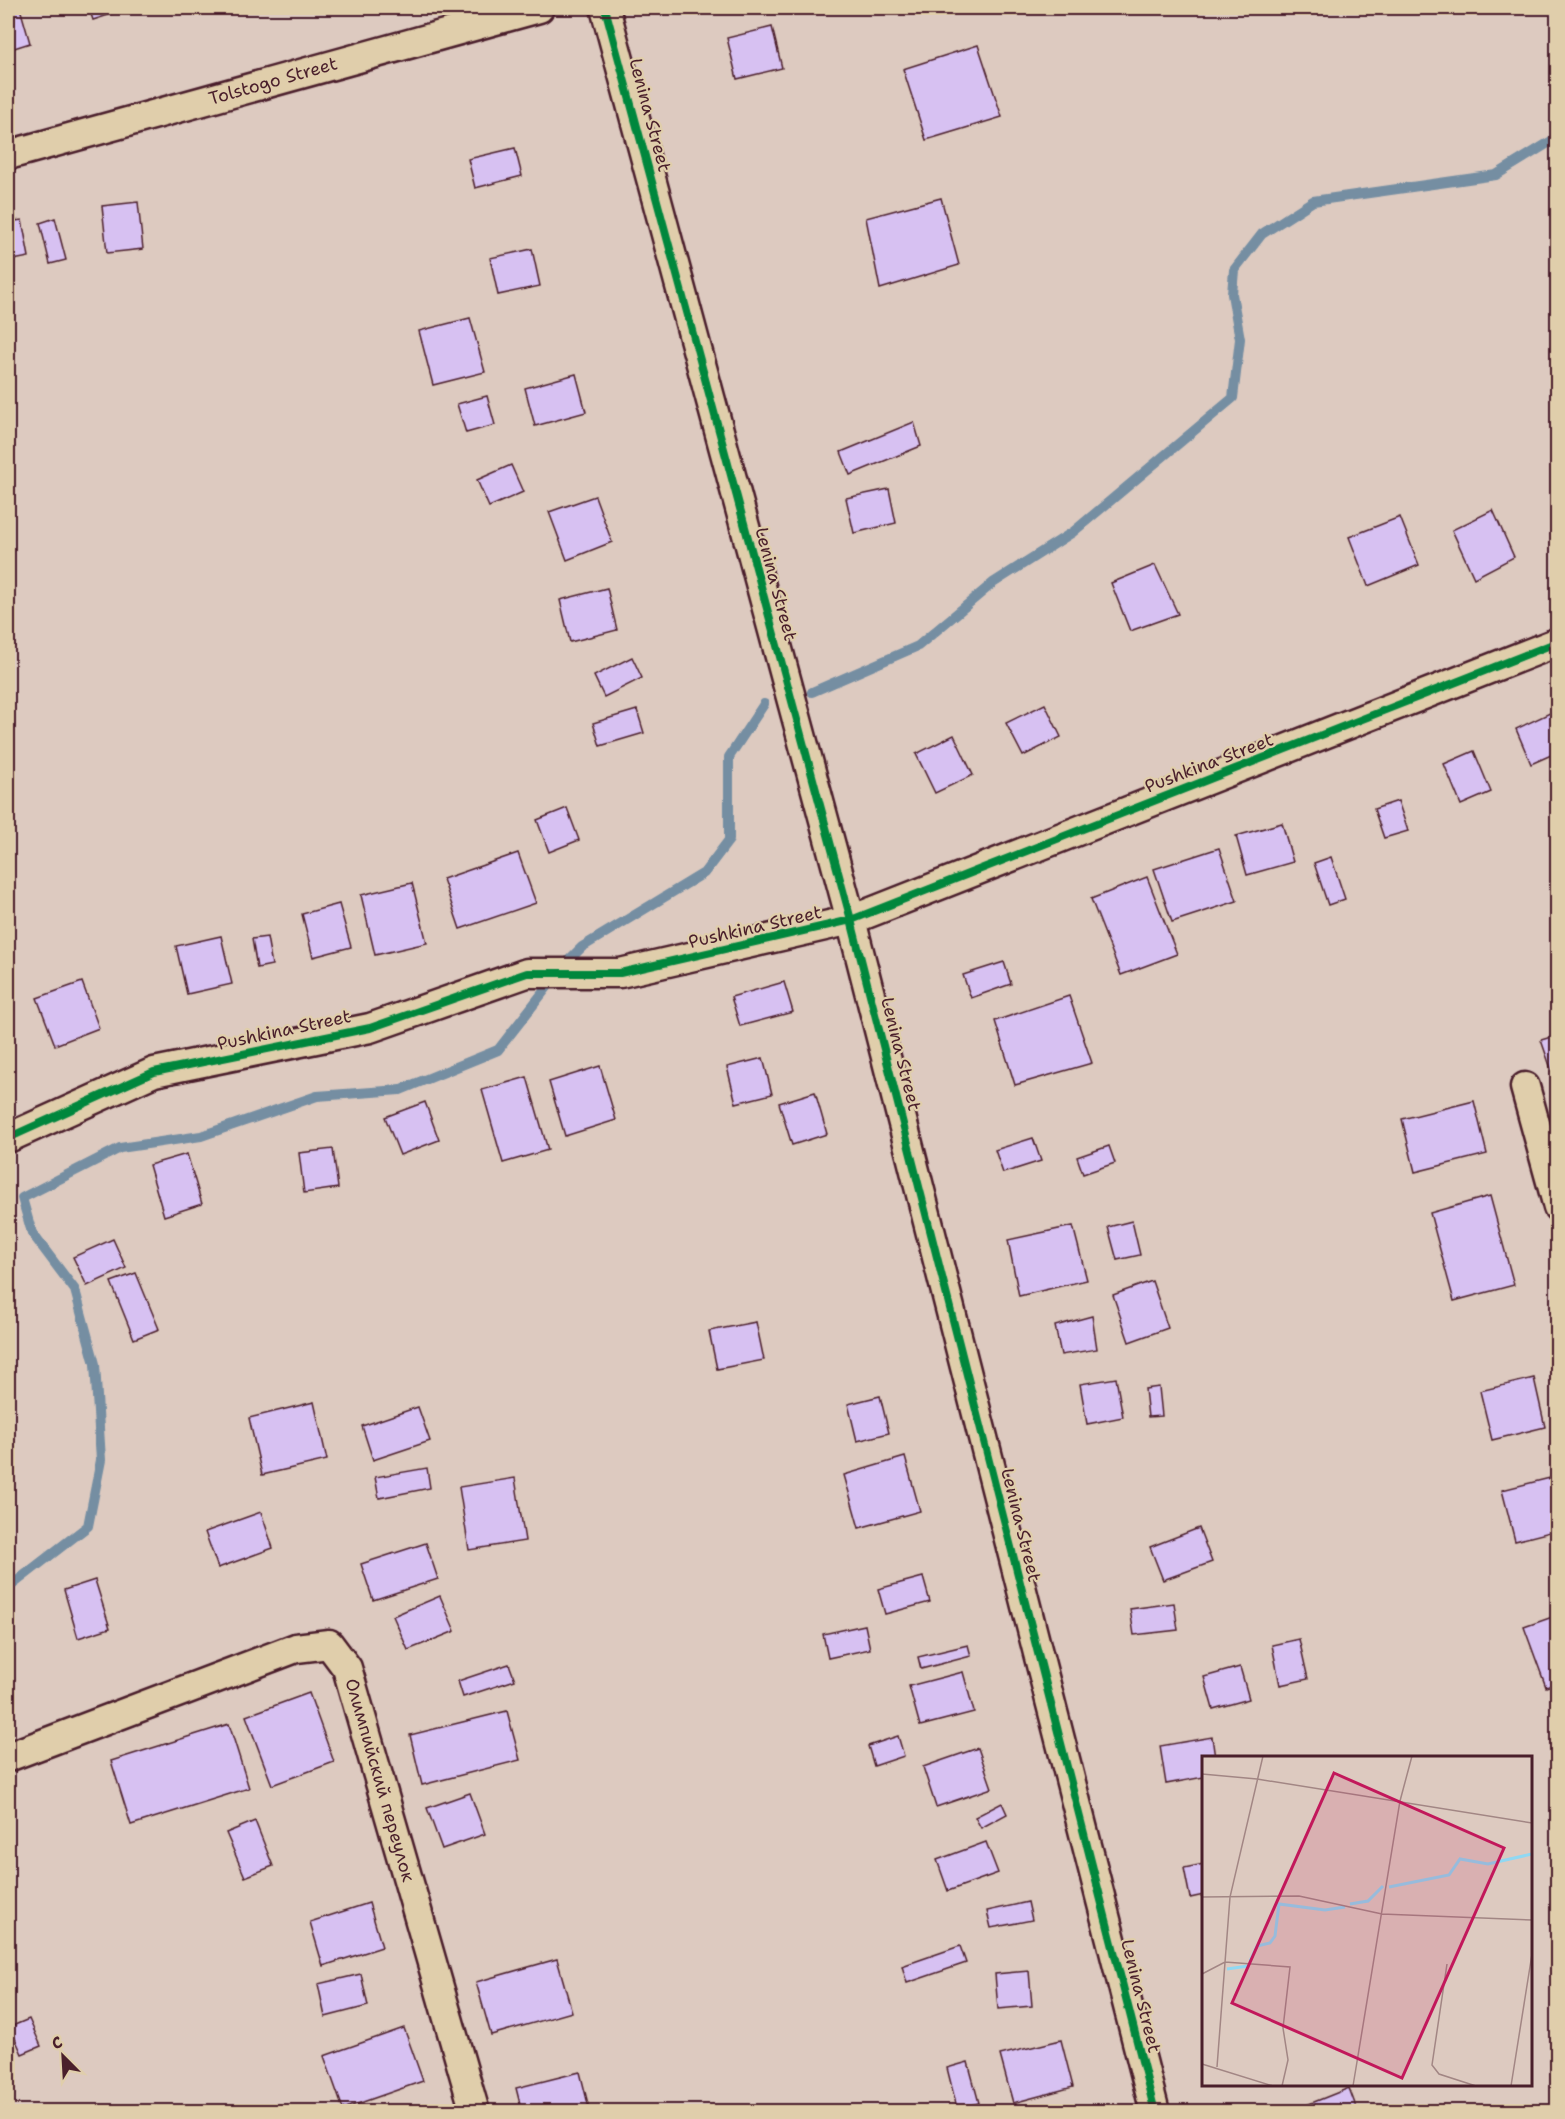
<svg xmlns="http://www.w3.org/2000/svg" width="1565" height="2119" font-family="'Shantell Sans',sans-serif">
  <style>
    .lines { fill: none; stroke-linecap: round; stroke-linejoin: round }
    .stream { stroke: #748ea2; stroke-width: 10 }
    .building { fill: #d7c1f2; stroke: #4a1f2b; stroke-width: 1.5 }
    .street-casing { stroke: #4a1f2b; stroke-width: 33 }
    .street { stroke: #e0ceab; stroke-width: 28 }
    .cycleway-casing { stroke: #e0ceab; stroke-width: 11 }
    .cycleway { stroke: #00873e; stroke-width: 8 }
    .labels { text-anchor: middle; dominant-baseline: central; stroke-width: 4.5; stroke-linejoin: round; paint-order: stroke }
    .street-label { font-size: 18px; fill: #4a1f2b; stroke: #e0ceab }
    .inset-river { fill: none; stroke: #90d8f2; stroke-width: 3 }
    .inset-road { fill: none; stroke: #a28684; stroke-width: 1.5 }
    .view { fill: #c2185b; fill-opacity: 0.15; stroke: #c2185b; stroke-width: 3 }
    .inset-edge { fill: none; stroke: #4a1f2b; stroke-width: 3 }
  </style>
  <rect width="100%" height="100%" fill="#ddcac0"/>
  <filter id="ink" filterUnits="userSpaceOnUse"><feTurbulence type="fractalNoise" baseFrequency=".0167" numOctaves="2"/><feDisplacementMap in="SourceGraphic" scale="12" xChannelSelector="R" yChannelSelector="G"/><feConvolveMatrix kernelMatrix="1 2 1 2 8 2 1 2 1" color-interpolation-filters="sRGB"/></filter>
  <g filter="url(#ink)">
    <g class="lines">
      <g class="stream">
        <polyline points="812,692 918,646 993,583 1073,532 1233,398 1240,339 1232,294 1234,270 1262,234 1313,201 1496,175 1558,137"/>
        <polyline points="568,961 582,947 704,873 729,840 729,757 764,704"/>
        <polyline points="8,1588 88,1526 101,1460 95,1364 75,1290 32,1233 22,1198 120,1148 201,1136 317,1096 400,1090 498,1050 552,981"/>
      </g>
    </g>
    <g class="building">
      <polygon points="8,8 20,8 30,43 8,50"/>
      <polygon points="89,8 130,8 93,20"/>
      <polygon points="772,27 782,68 737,79 727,38"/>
      <polygon points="978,45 1002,117 926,140 903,69"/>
      <polygon points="515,148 522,176 475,188 468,159"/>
      <polygon points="941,198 959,265 880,289 866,218"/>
      <polygon points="138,202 143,249 107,253 102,206"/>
      <polygon points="55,218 66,260 50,264 40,223"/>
      <polygon points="22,220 29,257 8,261 8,222"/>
      <polygon points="532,249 540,286 498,295 490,258"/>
      <polygon points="470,318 485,372 433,385 419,331"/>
      <polygon points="576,374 586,412 535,426 525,388"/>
      <polygon points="487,396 495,425 466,433 457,404"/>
      <polygon points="914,422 921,446 850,475 841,452"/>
      <polygon points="511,465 523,492 489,507 477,480"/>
      <polygon points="889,489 896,523 854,533 846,498"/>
      <polygon points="595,496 612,542 567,560 549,512"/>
      <polygon points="1493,510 1514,557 1474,578 1452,530"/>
      <polygon points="1400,517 1419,565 1368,586 1349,537"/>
      <polygon points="1155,565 1178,614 1130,631 1111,583"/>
      <polygon points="607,588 617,630 570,642 560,600"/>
      <polygon points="632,657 642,678 604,697 594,676"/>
      <polygon points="1045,704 1061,737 1023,756 1006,723"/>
      <polygon points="637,710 644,733 600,746 593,723"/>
      <polygon points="1552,712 1558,724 1558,752 1531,764 1516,729"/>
      <polygon points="954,735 973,775 935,793 916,754"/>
      <polygon points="1474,751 1491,792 1461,805 1444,764"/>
      <polygon points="1398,801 1408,831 1384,838 1374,809"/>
      <polygon points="567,808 579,840 549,852 537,820"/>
      <polygon points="1282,823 1293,862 1247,875 1236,836"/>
      <polygon points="1219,848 1237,901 1172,922 1154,869"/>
      <polygon points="518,853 536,903 460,929 443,879"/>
      <polygon points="1331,857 1345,899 1328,905 1314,863"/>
      <polygon points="1147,877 1177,954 1121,975 1091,899"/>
      <polygon points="412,883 427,943 375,955 361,895"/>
      <polygon points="339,904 351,947 313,957 302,914"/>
      <polygon points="221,936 232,984 187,994 176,946"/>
      <polygon points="267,937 272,965 257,968 252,939"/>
      <polygon points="1004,962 1011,984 971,998 963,975"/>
      <polygon points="82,982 99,1028 55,1045 37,998"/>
      <polygon points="784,982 793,1012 740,1026 731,997"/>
      <polygon points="1069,996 1092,1063 1015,1085 995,1021"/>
      <polygon points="1558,1035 1558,1089 1541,1040"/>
      <polygon points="763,1058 772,1094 736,1103 727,1067"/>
      <polygon points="600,1066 616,1120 565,1136 549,1082"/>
      <polygon points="527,1077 548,1150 503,1163 482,1090"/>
      <polygon points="815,1092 827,1134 792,1145 779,1103"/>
      <polygon points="1474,1101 1487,1154 1415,1172 1402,1119"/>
      <polygon points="425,1102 439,1140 400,1155 385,1117"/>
      <polygon points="1033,1138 1041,1161 1003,1173 995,1150"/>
      <polygon points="1109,1146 1115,1163 1083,1174 1077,1157"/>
      <polygon points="333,1149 338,1188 304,1193 299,1153"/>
      <polygon points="187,1154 202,1204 164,1216 149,1165"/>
      <polygon points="1490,1196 1514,1285 1454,1301 1430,1213"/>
      <polygon points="1132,1221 1140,1255 1117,1260 1108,1227"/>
      <polygon points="1073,1226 1087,1280 1019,1296 1008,1240"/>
      <polygon points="113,1239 126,1268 87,1286 73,1257"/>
      <polygon points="136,1273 159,1329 134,1339 111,1282"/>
      <polygon points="1152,1281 1168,1328 1129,1342 1113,1295"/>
      <polygon points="1092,1316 1097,1349 1061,1355 1055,1326"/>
      <polygon points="756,1322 764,1360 717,1369 709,1331"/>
      <polygon points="1116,1378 1123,1417 1087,1424 1080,1384"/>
      <polygon points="1534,1378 1545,1427 1492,1440 1480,1391"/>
      <polygon points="1159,1387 1162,1416 1148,1417 1145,1389"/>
      <polygon points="880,1396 889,1433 857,1441 848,1404"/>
      <polygon points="314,1402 327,1460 262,1475 249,1418"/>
      <polygon points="418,1407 430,1441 373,1460 362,1426"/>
      <polygon points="905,1457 920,1511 859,1528 844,1475"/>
      <polygon points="427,1468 430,1488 379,1498 375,1477"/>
      <polygon points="1558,1476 1558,1530 1515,1541 1502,1490"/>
      <polygon points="515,1478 525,1541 469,1550 459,1487"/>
      <polygon points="261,1512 273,1548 218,1568 205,1532"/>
      <polygon points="1199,1528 1212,1562 1163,1580 1150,1547"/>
      <polygon points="426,1543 438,1579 373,1600 361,1564"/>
      <polygon points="923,1577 930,1602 885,1614 878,1589"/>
      <polygon points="95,1580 110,1628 78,1638 64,1590"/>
      <polygon points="440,1596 455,1631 408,1650 393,1616"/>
      <polygon points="1174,1603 1178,1630 1134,1635 1130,1609"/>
      <polygon points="1558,1615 1558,1683 1546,1687 1524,1627"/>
      <polygon points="865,1625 870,1649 828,1658 823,1634"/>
      <polygon points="1299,1639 1308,1679 1280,1685 1272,1645"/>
      <polygon points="968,1645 971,1656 921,1669 918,1657"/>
      <polygon points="509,1664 515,1680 463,1697 458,1681"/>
      <polygon points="1240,1667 1249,1699 1213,1709 1204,1677"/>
      <polygon points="963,1672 974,1712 920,1726 909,1686"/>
      <polygon points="309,1693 334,1762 272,1785 246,1716"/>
      <polygon points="507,1711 520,1760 422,1785 410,1735"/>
      <polygon points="229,1724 249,1788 131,1825 111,1761"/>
      <polygon points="898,1736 904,1756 874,1766 868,1746"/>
      <polygon points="1212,1737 1215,1758 1204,1758 1204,1777 1166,1784 1160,1746"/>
      <polygon points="978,1748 992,1788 936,1807 923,1767"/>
      <polygon points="470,1793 485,1834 442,1849 427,1808"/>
      <polygon points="1002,1803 1007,1814 981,1828 975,1817"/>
      <polygon points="255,1821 273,1866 245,1877 226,1833"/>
      <polygon points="986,1842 998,1873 948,1891 937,1860"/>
      <polygon points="1204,1864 1204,1895 1190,1898 1184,1868"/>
      <polygon points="1028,1902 1032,1920 991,1928 987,1911"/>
      <polygon points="369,1903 382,1947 323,1966 310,1922"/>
      <polygon points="960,1946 966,1963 907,1983 902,1966"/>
      <polygon points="557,1959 572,2012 491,2035 476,1982"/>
      <polygon points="1029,1971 1032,2006 998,2009 995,1974"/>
      <polygon points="361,1974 368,2006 325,2017 318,1984"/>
      <polygon points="29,2019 41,2046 22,2054 10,2027"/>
      <polygon points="404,2028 423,2081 343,2109 324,2056"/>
      <polygon points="1061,2040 1073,2087 1013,2103 1000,2055"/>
      <polygon points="968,2062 979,2103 957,2108 947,2068"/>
      <polygon points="580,2072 590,2112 522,2112 516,2088"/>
      <polygon points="1349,2088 1358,2112 1289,2112"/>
    </g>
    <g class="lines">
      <defs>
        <g id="street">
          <polyline points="605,8 851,920 1155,2112"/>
          <polyline points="8,155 539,8"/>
          <polyline points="1525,1087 1558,1207"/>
          <polyline points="8,1138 154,1072 370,1028 527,973 620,973 851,920 1558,642"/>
          <polyline points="8,1757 296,1648 329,1644 347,1668 475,2112"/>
        </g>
      </defs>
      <use href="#street" class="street-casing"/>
      <use href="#street" class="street"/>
      <defs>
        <g id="cycleway">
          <polyline points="605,8 851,920 1155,2112"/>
          <polyline points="8,1138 154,1072 370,1028 527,973 620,973 851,920 1558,642"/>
        </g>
      </defs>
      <use href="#cycleway" class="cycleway-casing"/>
      <use href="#cycleway" class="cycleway"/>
    </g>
  </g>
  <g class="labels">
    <g class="street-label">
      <text transform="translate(273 81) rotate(-16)">Tolstogo Street</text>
      <text transform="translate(650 115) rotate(75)">Lenina Street</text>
      <text transform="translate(776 584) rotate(75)">Lenina Street</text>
      <text transform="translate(1209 763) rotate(-21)">Pushkina Street</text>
      <text transform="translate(755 927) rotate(-13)">Pushkina Street</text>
      <text transform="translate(284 1030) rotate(-12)">Pushkina Street</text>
      <text transform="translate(901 1054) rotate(76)">Lenina Street</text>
      <text transform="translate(1021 1525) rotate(76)">Lenina Street</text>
      <text transform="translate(380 1780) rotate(74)">Олимпийский переулок</text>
      <text transform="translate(1141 1996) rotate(76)">Lenina Street</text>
    </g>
  </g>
  <g transform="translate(1202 1756)">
    <rect width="330" height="330" fill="#ddcac0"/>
    <path class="inset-river" d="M187,131L247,119L258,103L286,108L330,98M148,148L166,145L181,130M48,205L55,190L68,187L73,180L77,148L123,154L143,151M25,213L46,210"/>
    <path class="inset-road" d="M0,18L55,23L330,67M0,141L97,140L180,158L330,164M245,208L230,309L237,318L274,330M0,218L23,206L88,211L81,272L86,304L80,330M0,308L71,330M15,311L28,141L61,0M151,330L198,45L210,0M309,330L330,198"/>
    <path class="view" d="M132,17L302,92L200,322L30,247Z"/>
    <rect width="330" height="330" class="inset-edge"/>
  </g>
  <rect width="1565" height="2119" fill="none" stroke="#e0ceab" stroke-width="30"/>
  <rect x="15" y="15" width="1535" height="2089" fill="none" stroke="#4a1f2b" stroke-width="2" filter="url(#ink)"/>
  <g transform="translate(63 2056) rotate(336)" stroke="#e0ceab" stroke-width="4.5" paint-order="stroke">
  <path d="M0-4.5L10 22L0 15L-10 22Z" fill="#4a1f2b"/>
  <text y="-9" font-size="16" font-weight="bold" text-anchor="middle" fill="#4a1f2b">С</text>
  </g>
</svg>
